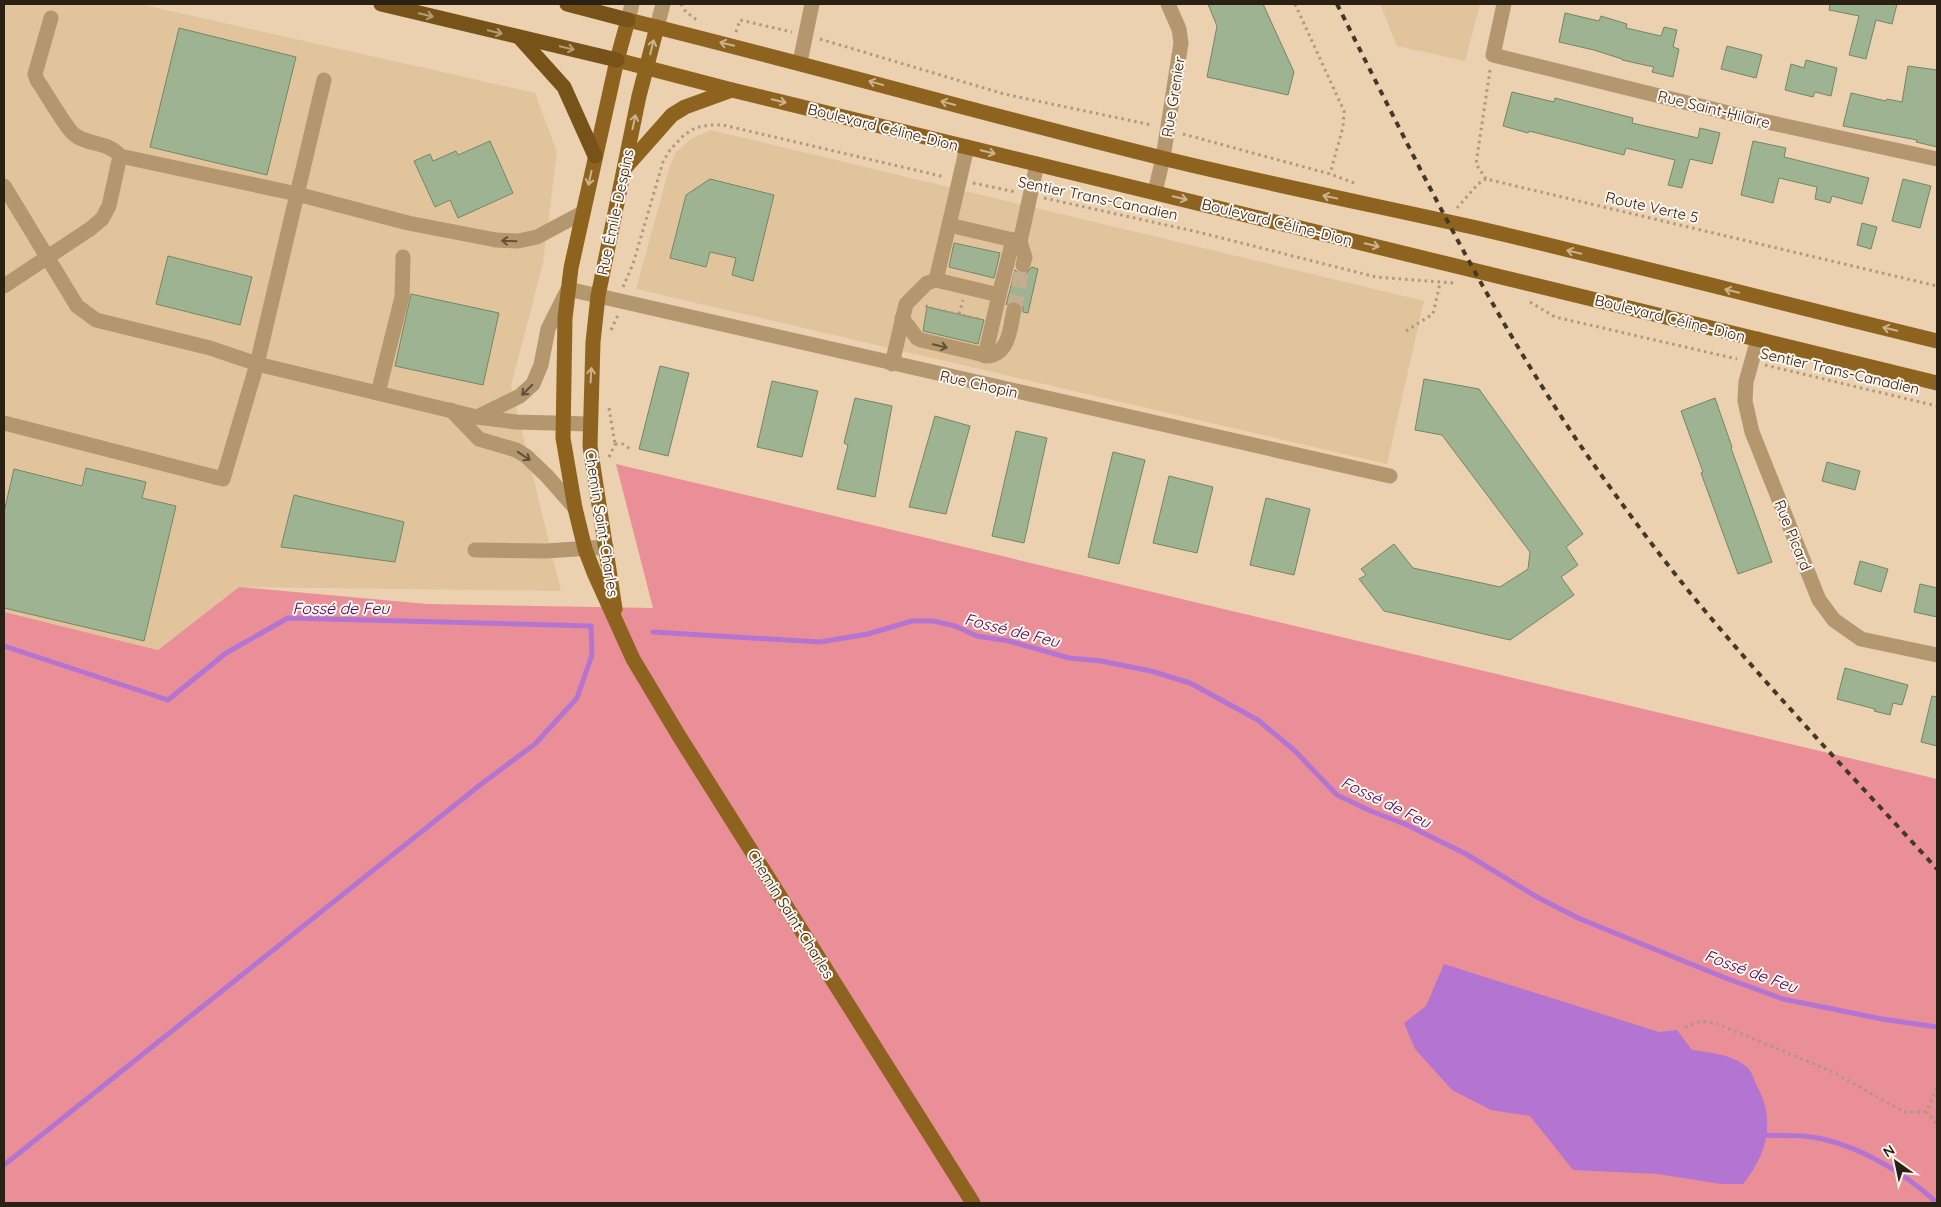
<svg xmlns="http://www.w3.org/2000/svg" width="1941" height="1207" font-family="Quicksand,sans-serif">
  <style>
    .built { fill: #e2c49c }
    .green { fill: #ea8e97 }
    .water { fill: #b375d1 }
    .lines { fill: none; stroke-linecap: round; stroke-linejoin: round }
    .stream { stroke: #b375d1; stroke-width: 5 }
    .building { fill: #9eb392; stroke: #738666 }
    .minor-tunnel { stroke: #c4ae91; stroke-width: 15; stroke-dasharray: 15 8; stroke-linecap: butt }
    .path { stroke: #ae997f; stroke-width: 3; stroke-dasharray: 2.5 4; stroke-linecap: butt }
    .minor { stroke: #b5976f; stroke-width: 15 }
    .major { stroke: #8e631f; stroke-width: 15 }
    .highway { stroke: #785319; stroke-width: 15 }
    .rail { stroke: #443929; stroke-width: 4; stroke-dasharray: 6 6; stroke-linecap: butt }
    .oneway { stroke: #b49c78 }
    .oneway2 { stroke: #cbb38f }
    .oneway3 { stroke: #625038 }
    .labels { text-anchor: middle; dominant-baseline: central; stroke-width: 4; stroke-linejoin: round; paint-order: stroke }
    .street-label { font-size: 15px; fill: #2a2114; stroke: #fdf5eb }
    .water-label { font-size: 16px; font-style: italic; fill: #410058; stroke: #fdf5eb }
  </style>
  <rect width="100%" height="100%" fill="#ebd1b0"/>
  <g class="built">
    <polygon points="4,4 140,4 535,93 557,152 543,263 511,386 561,591 239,587 158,650 4,612"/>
    <polygon points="1380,4 1480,4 1465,61 1397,46"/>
    <polygon points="711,130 1424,301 1387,464 636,289 670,165 676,152 692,138"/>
  </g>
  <polygon class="green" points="616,464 1937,779 1937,1203 4,1203 4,612 158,650 239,587 427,604 653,608"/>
  <path class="water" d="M1444,964L1659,1032L1677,1030L1692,1050C1712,1053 1731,1054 1747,1067C1751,1071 1754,1078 1756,1084C1776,1120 1768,1153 1743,1184H1721L1658,1174L1573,1170L1530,1116L1491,1110L1452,1090L1415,1049L1404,1023L1426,1006Z"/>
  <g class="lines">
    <g class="stream">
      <polyline points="653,632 820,642 868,634 912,621 933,621 955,626 977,636 1009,641 1069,658 1101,661 1151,671 1190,683 1258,720 1295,751 1337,795 1373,812 1405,824 1466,854 1537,897 1578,918 1723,977 1783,999 1882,1019 1937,1027"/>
      <polyline points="4,646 168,700 226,653 288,618 591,626 592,655 577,698 535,744 480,785 4,1165"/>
      <path d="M1761,1135C1775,1136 1790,1135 1804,1136C1852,1141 1903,1171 1937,1203"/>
    </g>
  </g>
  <g class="building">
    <polygon points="1208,4 1263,4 1294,72 1288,95 1207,77 1217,26"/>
    <polygon points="1830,4 1897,4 1892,24 1876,20 1866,59 1849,55 1859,16 1829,10"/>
    <polygon points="1565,13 1599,21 1601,16 1627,24 1626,28 1661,36 1664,27 1677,30 1673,47 1679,49 1673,77 1652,72 1654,67 1622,60 1622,59 1594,50 1559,42"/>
    <polygon points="179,28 296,57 267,175 150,147"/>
    <polygon points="1727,46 1762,55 1756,78 1721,69"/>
    <polygon points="1806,60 1837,68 1831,96 1815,92 1813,97 1785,90 1791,64 1804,68"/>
    <polygon points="1908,66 1937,70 1937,147 1916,142 1917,140 1843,126 1851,93 1886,101 1887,99 1902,102"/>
    <polygon points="1512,92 1554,102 1555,98 1633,118 1632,123 1698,138 1700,128 1720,133 1712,164 1690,159 1682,188 1668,185 1675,160 1626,148 1624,155 1529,131 1528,133 1503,126"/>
    <polygon points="490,141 513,193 458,218 450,200 435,207 414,161 430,154 433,161 456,151 458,155"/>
    <polygon points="1753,141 1786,148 1784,157 1869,178 1862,204 1832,196 1830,203 1815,199 1817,187 1779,178 1773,203 1741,195"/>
    <polygon points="710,179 774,195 753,281 732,275 736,258 710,252 706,267 670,258 686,195"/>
    <polygon points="1903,179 1931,186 1920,228 1892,221"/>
    <polygon points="1862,223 1877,227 1871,249 1857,245"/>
    <polygon points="954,243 1000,253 994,278 949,267"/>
    <polygon points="168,256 252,277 240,325 156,304"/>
    <polygon points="1032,267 1038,269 1028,313 1023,312 1023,307 1016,301 1011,301 1006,305 1015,270 1020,274 1025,274"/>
    <polygon points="411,294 499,313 483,385 395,366"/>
    <polygon points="927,307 984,320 978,344 923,331"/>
    <polygon points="660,366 689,373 668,456 639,449"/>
    <polygon points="1424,379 1479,389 1583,534 1566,547 1578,565 1561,577 1574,595 1510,640 1384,611 1359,579 1366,575 1361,569 1394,544 1413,568 1500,587 1528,569 1530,552 1442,435 1415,430"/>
    <polygon points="772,381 818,391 802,457 757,447"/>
    <polygon points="855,398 892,406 875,497 837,489 848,445 844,443"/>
    <polygon points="1715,398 1732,447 1731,448 1772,562 1738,574 1701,473 1703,472 1681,411"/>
    <polygon points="935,416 970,426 946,514 909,507"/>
    <polygon points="1016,431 1047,438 1024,543 992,536"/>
    <polygon points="1113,452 1145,460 1119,564 1088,557"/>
    <polygon points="1827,462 1860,471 1855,490 1822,481"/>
    <polygon points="86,468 146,482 142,498 176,506 144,641 4,608 4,512 14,469 82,486"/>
    <polygon points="1169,476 1213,487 1197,553 1153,543"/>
    <polygon points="294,495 404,522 395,562 281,547"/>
    <polygon points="1266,498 1310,509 1294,575 1250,565"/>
    <polygon points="1860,561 1888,569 1881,592 1854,584"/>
    <polygon points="1920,584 1937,588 1937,617 1914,612"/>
    <polygon points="1845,668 1908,685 1902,705 1893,703 1890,715 1874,711 1875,709 1837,699"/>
    <polygon points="1932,696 1937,697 1937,746 1921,742"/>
  </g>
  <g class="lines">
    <polyline class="minor-tunnel" points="1014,310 1023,265"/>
    <g class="path">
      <polyline points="681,4 686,12 697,20"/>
      <polyline points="1295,4 1344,111 1343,127 1330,174"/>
      <polyline points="736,32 740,20 792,32"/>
      <polyline points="820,39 1004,94 1152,125"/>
      <polyline points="1490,70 1476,164 1486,179 1937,286"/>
      <polyline points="1183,134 1330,174 1357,184"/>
      <polyline points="973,183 1016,192"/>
      <polyline points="1044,198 1198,232 1376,277 1454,283"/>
      <polyline points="1457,208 1478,184 1486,179"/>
      <polyline points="623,287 633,264 663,162 670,150 684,135 695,128 709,125 723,125 945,177"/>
      <polyline points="1530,302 1555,317 1737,359"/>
      <polyline points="926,305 927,307 979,319"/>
      <polyline points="959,314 963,300"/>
      <polyline points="611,330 618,315"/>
      <polyline points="1406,331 1433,314 1440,283"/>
      <polyline points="1765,365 1937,406"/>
      <polyline points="609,408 615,444"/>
      <polyline points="615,444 623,444 630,449"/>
      <polyline points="609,457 615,444"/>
      <polyline points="1685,1027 1702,1021 1718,1024 1833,1072 1904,1112 1926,1112"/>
      <polyline points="1937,1088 1926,1112 1937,1124"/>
    </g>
    <g class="minor">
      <polyline points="1504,4 1493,55 1749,118 1937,159"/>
      <polyline points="628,20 632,4"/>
      <polyline points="657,27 663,4"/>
      <polyline points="800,62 812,4"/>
      <polyline points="967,147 949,225 1013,240 1020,242 1037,164"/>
      <polyline points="120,156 297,194 408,223 496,240 518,241 537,237 582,213"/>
      <polyline points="4,186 77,306 96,320 210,348 257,364 477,417 516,422 589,424"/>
      <polyline points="1155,192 1163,158 1181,43 1179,29 1168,4"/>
      <polyline points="1020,242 1025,257 1023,265"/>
      <polyline points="936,280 949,225"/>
      <path d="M4,286L90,229L102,219L109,206L120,156C108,141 89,146 75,135C67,130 45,91 37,80L35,74L51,18"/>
      <path d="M902,318L917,338L921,340L989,356C1010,352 1010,327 1014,310"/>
      <polyline points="1758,339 1746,382 1745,401 1752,432 1819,600 1834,620 1861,639 1937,655"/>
      <polyline points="985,356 999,295"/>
      <polyline points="892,364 906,304 927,283 936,280 999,295 1013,240"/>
      <polyline points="378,393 402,297 403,257"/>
      <polyline points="451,410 479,439 516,450 526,456 547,476 575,508"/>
      <polyline points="477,417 520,396 533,384 541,365 548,329 568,289 1390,476"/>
      <polyline points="4,423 223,479 257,364 324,80"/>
      <polyline points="475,550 546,551 606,547"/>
    </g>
    <g class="major">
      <polyline points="617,60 732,90 1937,383"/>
      <polyline points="625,168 672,115 685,107 732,90"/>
      <polyline points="615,609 590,446 593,342 598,296 639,96 657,27"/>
      <path d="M973,1203L679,736L633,659L595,575L585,549L575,508L563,438L565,318L571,268L617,60L628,20C808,64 986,115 1166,159C1269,184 1373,205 1477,228C1631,264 1784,304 1937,341"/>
    </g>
    <g class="highway">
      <polyline points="381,4 617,60"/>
      <polyline points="567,4 628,20"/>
      <polyline points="519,37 564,87 595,156"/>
    </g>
    <path class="rail" d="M1337,4C1414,157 1489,313 1587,455C1628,513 1670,570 1716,624C1787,708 1863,788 1937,869"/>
  </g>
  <defs><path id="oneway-shaft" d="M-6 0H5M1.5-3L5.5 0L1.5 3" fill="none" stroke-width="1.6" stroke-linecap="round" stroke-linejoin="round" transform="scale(1.25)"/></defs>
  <g class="oneway">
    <use href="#oneway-shaft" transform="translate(426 15) rotate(14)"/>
    <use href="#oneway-shaft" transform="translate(495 32) rotate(13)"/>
    <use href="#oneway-shaft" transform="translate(567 48) rotate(13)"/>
  </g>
  <g class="oneway2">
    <use href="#oneway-shaft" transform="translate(727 44) rotate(-166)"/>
    <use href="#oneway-shaft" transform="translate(652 47) rotate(-76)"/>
    <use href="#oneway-shaft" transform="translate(876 83) rotate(-165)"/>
    <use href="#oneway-shaft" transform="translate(779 101) rotate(14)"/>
    <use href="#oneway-shaft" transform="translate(948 103) rotate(-165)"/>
    <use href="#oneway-shaft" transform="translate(634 122) rotate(-78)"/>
    <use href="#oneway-shaft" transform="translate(988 152) rotate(14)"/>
    <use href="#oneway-shaft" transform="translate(590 178) rotate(102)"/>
    <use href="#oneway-shaft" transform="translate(1330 197) rotate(-168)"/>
    <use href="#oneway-shaft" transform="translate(1180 198) rotate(14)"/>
    <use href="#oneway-shaft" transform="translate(1372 245) rotate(14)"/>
    <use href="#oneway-shaft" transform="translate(1574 252) rotate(-166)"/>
    <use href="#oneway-shaft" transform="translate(1732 291) rotate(-166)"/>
    <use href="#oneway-shaft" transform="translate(1890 329) rotate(-166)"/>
    <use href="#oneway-shaft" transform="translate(591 375) rotate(-87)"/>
  </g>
  <g class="oneway3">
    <use href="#oneway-shaft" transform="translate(509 241) rotate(-178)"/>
    <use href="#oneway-shaft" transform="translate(940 346) rotate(13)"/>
    <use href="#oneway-shaft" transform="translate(527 390) rotate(135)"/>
    <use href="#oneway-shaft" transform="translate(524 456) rotate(34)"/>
  </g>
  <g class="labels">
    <g class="street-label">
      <text transform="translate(1173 97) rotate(-81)">Rue Grenier</text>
      <text transform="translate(1714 109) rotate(14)">Rue Saint-Hilaire</text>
      <text transform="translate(883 127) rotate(14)">Boulevard Céline-Dion</text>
      <text transform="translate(1098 198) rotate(12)">Sentier Trans-Canadien</text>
      <text transform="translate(1652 207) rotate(13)">Route Verte 5</text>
      <text transform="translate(615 212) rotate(-78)">Rue Émile-Despins</text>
      <text transform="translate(1277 222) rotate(14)">Boulevard Céline-Dion</text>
      <text transform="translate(1670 318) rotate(14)">Boulevard Céline-Dion</text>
      <text transform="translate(1840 371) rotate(13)">Sentier Trans-Canadien</text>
      <text transform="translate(979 384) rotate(13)">Rue Chopin</text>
      <text transform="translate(602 523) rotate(81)">Chemin Saint-Charles</text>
      <text transform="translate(1793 535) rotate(68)">Rue Picard</text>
      <text transform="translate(791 914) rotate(58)">Chemin Saint-Charles</text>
    </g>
    <g class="water-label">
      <text x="341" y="608">Fossé de Feu</text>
      <text transform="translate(1012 630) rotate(14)">Fossé de Feu</text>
      <text transform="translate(1386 802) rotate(26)">Fossé de Feu</text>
      <text transform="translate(1751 971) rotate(20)">Fossé de Feu</text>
    </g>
  </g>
  <rect width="1941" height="1207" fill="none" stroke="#2a2114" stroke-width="10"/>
  <g transform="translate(1896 1162) rotate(327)" stroke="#fdf5eb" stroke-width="4" paint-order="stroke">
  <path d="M0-4L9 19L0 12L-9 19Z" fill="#2a2114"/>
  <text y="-8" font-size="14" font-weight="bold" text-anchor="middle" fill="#2a2114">N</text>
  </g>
</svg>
